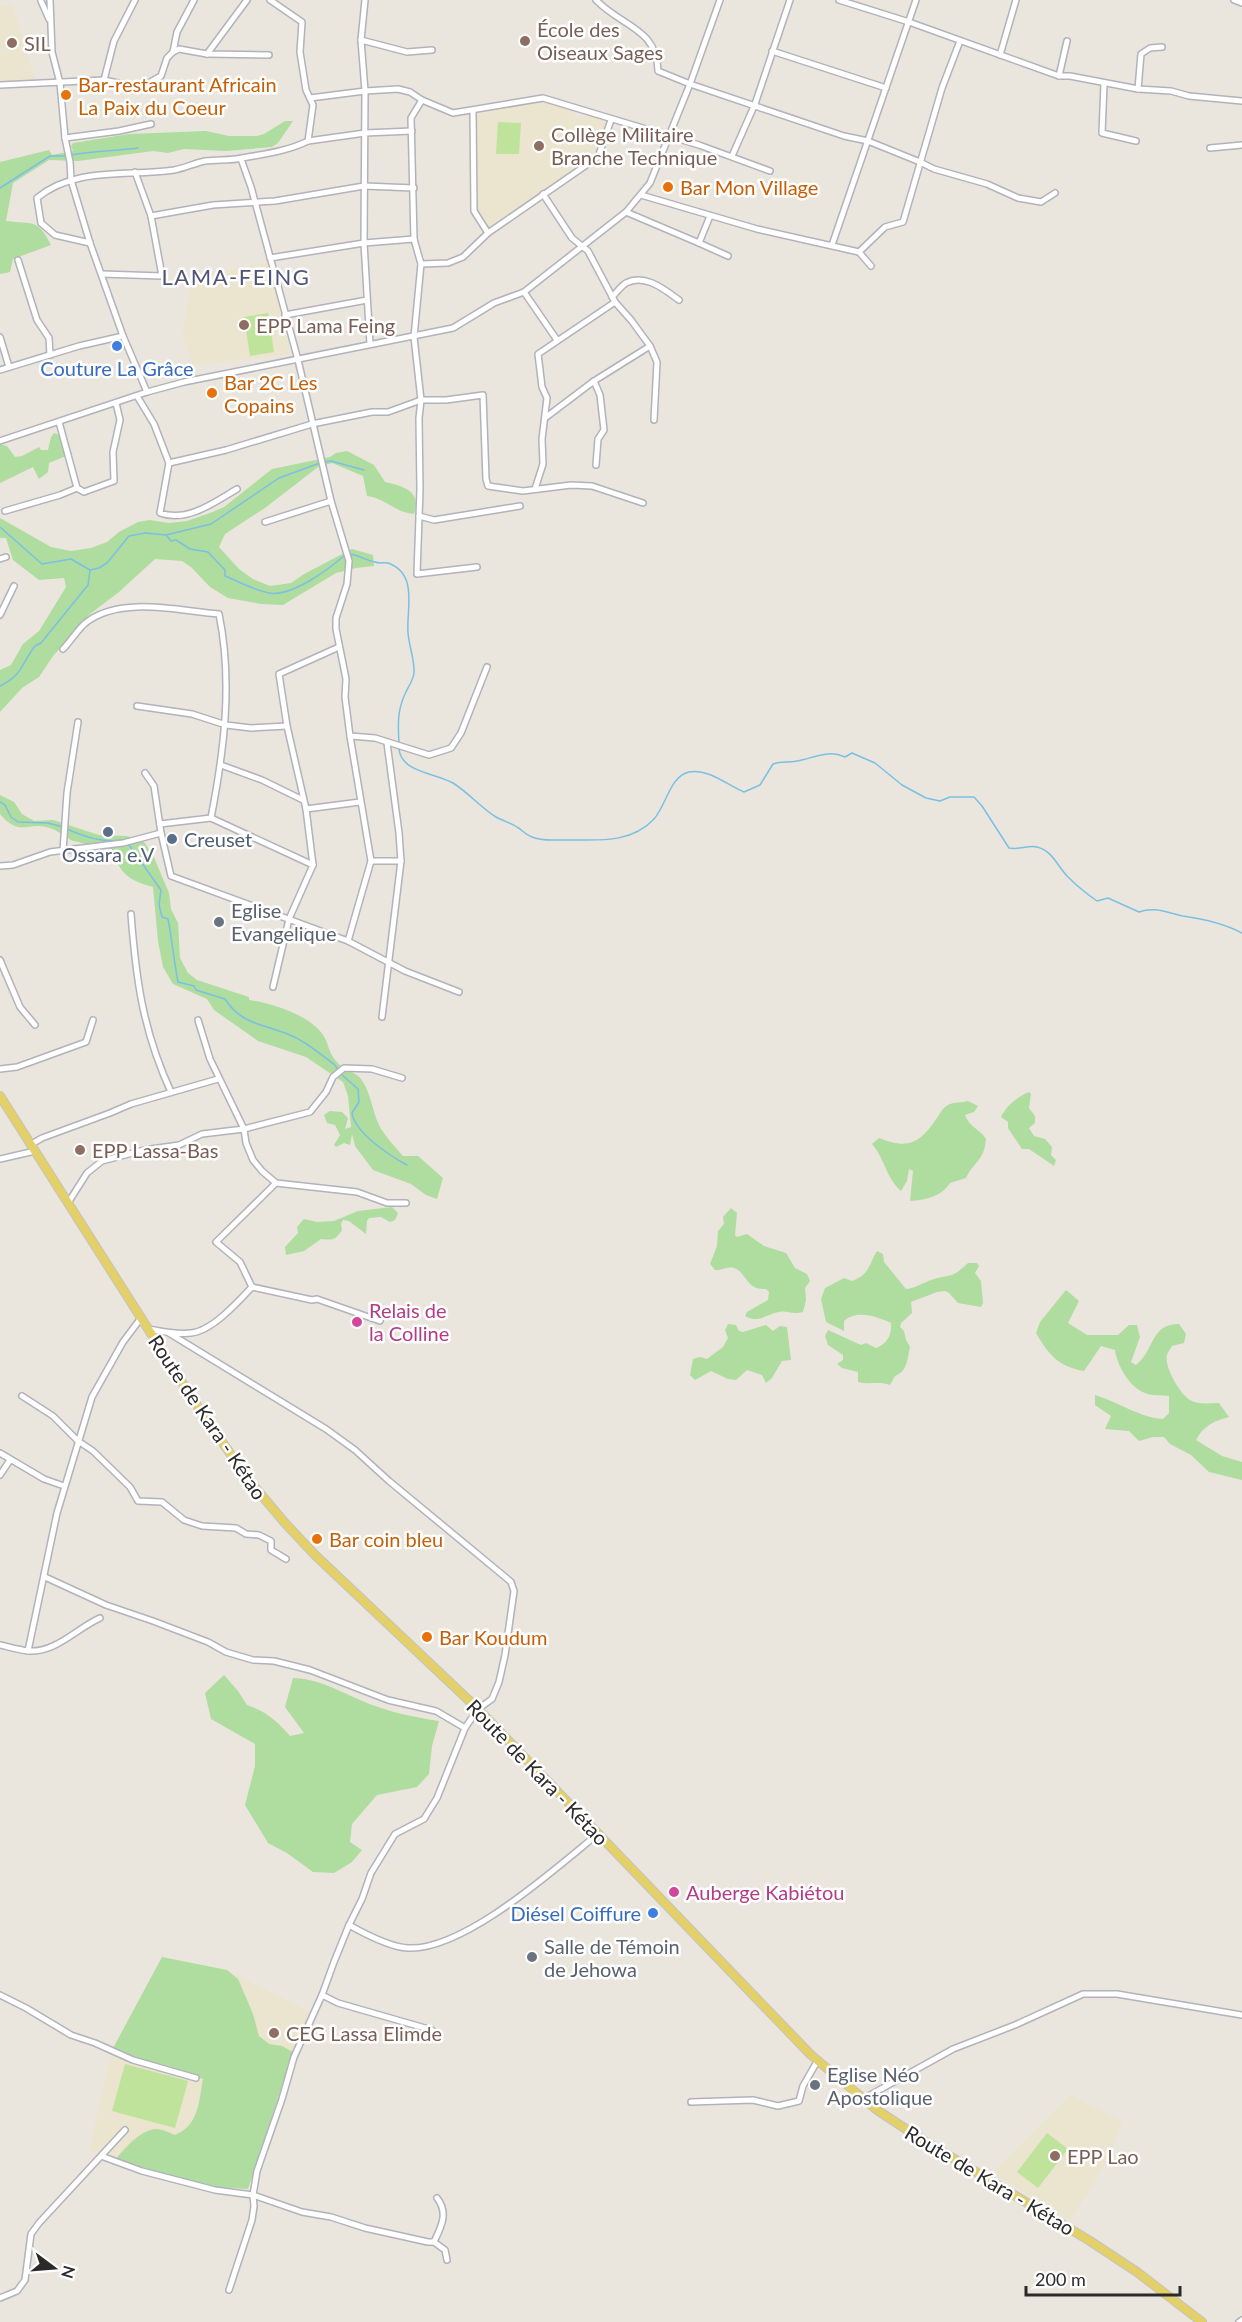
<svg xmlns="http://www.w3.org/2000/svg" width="1242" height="2322" font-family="Lato,sans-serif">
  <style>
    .education { fill: #ebe4ce }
    .green { fill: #afdc9f }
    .pitch { fill: #bfe39b }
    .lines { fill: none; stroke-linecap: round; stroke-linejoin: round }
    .stream { stroke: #7ac0e3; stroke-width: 1.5 }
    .minor-casing { stroke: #b1b2bc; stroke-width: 8 }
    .primary-casing { stroke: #c3c3c3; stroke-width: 10 }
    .minor { stroke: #fff; stroke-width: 5 }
    .primary { stroke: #e4d069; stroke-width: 8 }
    .education-dot { fill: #8d6e63; stroke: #fff; stroke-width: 2 }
    .food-dot { fill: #e8710a; stroke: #fff; stroke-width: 2 }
    .shop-dot { fill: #3f7fe0; stroke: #fff; stroke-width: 2 }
    .service-dot { fill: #5c6f8a; stroke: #fff; stroke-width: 2 }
    .worship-dot { fill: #6b7280; stroke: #fff; stroke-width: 2 }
    .hotel-dot { fill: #d1479c; stroke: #fff; stroke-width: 2 }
    .labels { text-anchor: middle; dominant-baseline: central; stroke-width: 5; stroke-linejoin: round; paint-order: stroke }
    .education-label { font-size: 20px; fill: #785e54; stroke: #fff; text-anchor: start }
    .food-label { font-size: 20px; fill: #c56008; stroke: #fff; text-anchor: start }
    .shop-label { font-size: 20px; fill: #366cbe; stroke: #fff }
    .service-label { font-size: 20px; fill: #4e5e75; stroke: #fff; text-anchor: start }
    .worship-label { font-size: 20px; fill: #5b616d; stroke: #fff; text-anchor: start }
    .hotel-label { font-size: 20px; fill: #b23c85; stroke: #fff; text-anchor: start }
    .street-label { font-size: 20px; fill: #2a2a2a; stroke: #fff }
    .quarter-label { font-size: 22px; letter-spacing: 1.5px; fill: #4f5377; stroke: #fff }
  </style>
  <rect width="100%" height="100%" fill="#ebe6dd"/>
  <g class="education">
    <polygon points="13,5 35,80 0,82 0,6"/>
    <polygon points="543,100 575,110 575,117 581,118 586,115 608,122 595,153 490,229 477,212 476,117 480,113"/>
    <polygon points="269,262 291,354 193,365 182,333 192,277"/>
    <polygon points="162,1957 227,1970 310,2012 293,2052 248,2189 168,2175 89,2150 111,2052"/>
    <polygon points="1070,2095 1123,2122 1105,2164 1071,2221 992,2173"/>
  </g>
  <g class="green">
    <path d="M285,121H293L278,143L272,147L226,151L184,149L168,153L153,151L78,161L49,160L13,183L6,221C33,225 37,217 51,245L13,259L10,272L0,274V162L49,150L52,155L73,151L71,146L73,143L129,134L206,131L229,136H257L264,134Z"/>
    <polygon points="54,433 60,435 66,456 49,463 48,472 39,479 33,467 0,483 0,444 7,446 15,457 22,456 39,447 41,450 48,450 51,437"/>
    <path d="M347,451L374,465L385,482C403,486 422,491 414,514C396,513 385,498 367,496L363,476L332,463L318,467L265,508L225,534L219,547L239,569L253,579L270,586L291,583L304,574L352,549L373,555L374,566L356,568L336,573L283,605L261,604L228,598L210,587L191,567L182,561L155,559L119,592L90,614L53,656L39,677L22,688L0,712V670L11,665L23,644L39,631L66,587L64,578L39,580L13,560L6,538H0V518L51,547L71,551L91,548L107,542L119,532L138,522L150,520L169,523L187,521L210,513L224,507L272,469L330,457L336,453Z"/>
    <path d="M0,795L14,802L22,814L34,821L53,820L99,835L127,836L144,842L153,855L169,893L171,909L178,923L180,958L188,973L197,980L249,997V1000C271,1003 310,1015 323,1035C329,1043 328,1054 338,1063C344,1070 356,1072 361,1079C371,1092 372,1112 380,1127C386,1137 395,1147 403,1156H418L443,1178L437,1199L426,1195L411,1184L373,1170L355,1146L352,1134L350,1145L344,1143L336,1147L334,1145L340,1135L335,1125L327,1123L324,1115L330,1111L342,1112L348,1118L345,1129L351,1127L348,1096L343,1082L306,1057L258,1041L214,1010L207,999L173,984L163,967L158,941L153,887C128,880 120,874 112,849C107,848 74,842 71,840C63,835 56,829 46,827C26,822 20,837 0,814Z"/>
    <path d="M1029,1092L1031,1094L1029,1108L1035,1116V1123L1029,1128L1034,1136L1045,1139L1052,1147L1051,1155L1056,1160L1054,1166L1029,1149H1022L1008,1128V1122L1001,1117C1006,1106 1017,1097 1029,1092Z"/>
    <path d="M968,1101L978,1106L974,1112L965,1115C969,1127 980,1129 986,1139C984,1161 975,1160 966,1178L950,1183C941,1197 925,1200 910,1201L913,1171L909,1169L907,1181L901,1191C886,1178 885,1159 872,1144L879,1138C909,1150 920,1143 937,1118C941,1112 943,1107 950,1104C955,1102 962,1103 968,1101Z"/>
    <path d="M392,1207L398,1213L395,1220L390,1222L381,1217L369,1218L367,1221L366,1234L349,1221L343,1220L341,1224L342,1230C335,1241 332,1240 321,1239L304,1251L286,1255L285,1247L298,1233L297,1227L304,1219L317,1222L334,1221L358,1211Z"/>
    <path d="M731,1208L737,1213L735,1235L737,1237L747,1234L764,1246L786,1253L795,1268L807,1274L810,1281L805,1288L806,1300L803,1312C790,1315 788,1310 779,1312C766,1314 759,1324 745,1316L747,1312L768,1300L769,1292L766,1289C745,1290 747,1272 734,1268C729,1265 721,1271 715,1270L710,1264L717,1246L718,1231L724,1224L723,1217Z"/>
    <path d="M877,1251L883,1254L884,1262L906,1289C916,1288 924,1282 934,1279C953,1274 952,1278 968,1263H977L979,1266L975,1273L981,1281L983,1303L981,1307L958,1303L949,1293L945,1291L937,1292L911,1302L912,1313L901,1323L900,1327L904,1331L906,1340L910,1347C907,1359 908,1371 895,1376L890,1385C879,1381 869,1385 858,1382V1372L842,1368L837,1364L843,1360V1355L828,1345L825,1336L828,1330L861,1345L866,1343L876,1348C887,1344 892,1335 891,1323C878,1317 857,1309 844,1321V1331L826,1322L821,1299L825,1288L844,1278L852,1281C870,1274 868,1266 877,1251Z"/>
    <path d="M1066,1290L1079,1301L1068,1323L1087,1335H1118L1129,1325H1137L1140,1337L1131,1362L1136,1365C1155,1350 1150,1324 1179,1324L1186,1334L1184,1343L1172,1346C1170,1349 1168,1352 1167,1355C1164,1367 1180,1394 1190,1400C1199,1405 1209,1403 1219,1403L1229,1417C1214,1421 1203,1426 1196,1440L1222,1456L1242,1462V1480L1209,1472L1191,1455L1170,1444L1164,1437H1153L1139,1441L1129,1431L1105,1429L1111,1416L1095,1405V1395C1119,1402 1138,1417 1163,1419L1169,1413V1396C1162,1395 1151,1396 1145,1393C1129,1387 1117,1365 1115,1350L1101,1346L1084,1371C1059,1367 1048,1354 1036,1333L1040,1322Z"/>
    <polygon points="728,1324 736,1325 739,1331 743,1332 766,1325 773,1331 780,1326 787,1327 791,1360 782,1361 772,1378 766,1383 762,1375 747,1370 736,1380 728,1379 711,1371 695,1380 690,1375 693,1359 700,1357 707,1359 723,1347 728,1338 725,1330"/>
    <path d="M224,1675L238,1691L247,1705C267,1712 277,1721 290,1736L304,1733L285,1707L293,1678C319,1679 337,1690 360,1700C385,1711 412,1717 439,1721L432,1746L429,1774L417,1787L377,1795L352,1824L350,1842L362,1850L352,1862L334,1873L313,1872L287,1853L268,1843L245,1805L255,1766V1744L211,1719L205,1693Z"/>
    <path d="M162,1957L227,1970L238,1979L253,2014L259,2036L269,2044L282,2046L293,2052L248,2189L219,2187L168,2175L116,2159C126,2147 139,2131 156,2129C162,2129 170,2133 175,2135C199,2125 199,2101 203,2079L172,2067L111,2052Z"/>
  </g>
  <g class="pitch">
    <polygon points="498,122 521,123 519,154 496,154"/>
    <polygon points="268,313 274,352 250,356 244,317"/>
    <polygon points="125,2064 188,2081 175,2128 112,2111"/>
    <polygon points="1047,2133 1068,2149 1038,2188 1017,2172"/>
  </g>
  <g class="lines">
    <g class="stream">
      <path d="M70,155C92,151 115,151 138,148"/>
      <polyline points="0,188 50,156 66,156"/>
      <polyline points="324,462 331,461 364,470"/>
      <polyline points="0,527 42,564 71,559 90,570 99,568 107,563 129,536 145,533 166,535 211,524 279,478 320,463"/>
      <path d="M166,535L171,541L176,540L190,549L208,552L225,570V576C240,582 253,590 269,593C292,597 329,569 345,555"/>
      <path d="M349,554C359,555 365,560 375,562C379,564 384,562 388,563C419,574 406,610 408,633C409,646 415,661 414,673C413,681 408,687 405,694C397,711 398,726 399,744"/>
      <path d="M0,686C23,675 21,664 35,646L41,643L88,585L90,570"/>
      <path d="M399,749C401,772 435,773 453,783C469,793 481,808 496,817C503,821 511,823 517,827C522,830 526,835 532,837C541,841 550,840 559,840C592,839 629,846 654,819C666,806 670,776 689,772C708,768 727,785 744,792L760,785L773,764C782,761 788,763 797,761C814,758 828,749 845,757L852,753L875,763L902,785L926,798L940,801L950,797H974L982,806L1009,848C1019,850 1028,845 1037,847C1053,851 1057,866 1068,877C1076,885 1087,894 1097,901L1108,898L1139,912C1155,906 1167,913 1183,916C1204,919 1223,923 1242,933"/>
      <polyline points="0,802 5,805 11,817 18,822 48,823 63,827"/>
      <path d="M67,829C85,837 103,843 123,840"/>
      <path d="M129,845L161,890L159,905L162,917L168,919C172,939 174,961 178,982L194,986L196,990L225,999C242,1026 266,1024 292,1036C307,1042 321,1055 335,1065L338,1070"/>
      <path d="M341,1074L358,1089L359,1102L352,1113C354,1132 390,1156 407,1165"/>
    </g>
    <defs>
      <g id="minor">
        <polyline points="50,0 52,52 60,83 65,138 70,162 71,180 90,243 123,336 147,392"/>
        <polyline points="365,0 361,40 365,91 364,243 370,344"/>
        <path d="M596,0C622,27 657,28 658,71L690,84L844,136L868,141L920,162L934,169L987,184L1018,198L1041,202L1055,193"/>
        <polyline points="839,0 909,22 1059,76 1070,76 1138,89 1171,91 1189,96 1242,101"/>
        <polyline points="1234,0 1242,3"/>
        <polyline points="41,1 49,19"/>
        <polyline points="361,40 407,52 432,50"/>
        <polyline points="772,51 886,88"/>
        <polyline points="173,52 179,49 207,54 269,55"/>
        <polyline points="207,54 247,0"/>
        <polyline points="1000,55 1016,0"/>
        <polyline points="1059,76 1067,41"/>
        <polyline points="104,80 114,41 135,0"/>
        <polyline points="1104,84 1102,133 1136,141"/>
        <polyline points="0,85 104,80 127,85 145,85 161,76 167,58 173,52 177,32 194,0"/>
        <polyline points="1138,89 1141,54 1150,48 1162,47"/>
        <polyline points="310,98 365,91 398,89 410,92 422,100 453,113 543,98 699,145 770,171"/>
        <polyline points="422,100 411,118 414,239 421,264 414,337 421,400 419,418 420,489 417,574 477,567"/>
        <polyline points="473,111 474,211 488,233"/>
        <polyline points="65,138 119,131 151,124"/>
        <polyline points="308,141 365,133 412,131"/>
        <polyline points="1210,148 1242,145"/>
        <polyline points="732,156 755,104 790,0"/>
        <polyline points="241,159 251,187 298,360 331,501 349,561 347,584 336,618 336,629 346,679 345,697 350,736 371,861 348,941"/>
        <polyline points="543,194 572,238 588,251 615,302 631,320 650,346 657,362 654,420"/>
        <polyline points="641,195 757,229 859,252 885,227 903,222 942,88 960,41"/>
        <polyline points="626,212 699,243"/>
        <polyline points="151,216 213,205 275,201 364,186 414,188"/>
        <polyline points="710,216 699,243 728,256"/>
        <path d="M90,243L55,235L41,223L37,198C76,166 128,177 174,170C185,168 195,163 205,161C217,159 230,161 242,158C264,154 288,151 308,141L313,105L306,90L300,52L302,22L270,0"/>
        <polyline points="832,245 916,0"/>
        <polyline points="859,252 871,266"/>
        <polyline points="270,258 364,243 414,239"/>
        <polyline points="18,260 37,320 49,338 50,355"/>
        <polyline points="421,264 448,263 463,257 488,233 598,157 611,120"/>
        <polyline points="102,274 162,276 151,216 135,172"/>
        <polyline points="524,292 557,340"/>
        <path d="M612,297C616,293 621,286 626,283C645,273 665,290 679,300"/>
        <polyline points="285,315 367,300"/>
        <polyline points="0,337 9,367"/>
        <polyline points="0,370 79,346 123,336"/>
        <polyline points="594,381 600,395 604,430 598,439 596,465"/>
        <path d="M137,396L154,424L169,463L160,513C187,523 215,502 237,489"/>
        <polyline points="545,418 594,381 650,346"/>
        <polyline points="59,422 77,488 84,492 114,481 113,452 120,420 116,403"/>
        <polyline points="0,441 147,392 184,382 453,328 494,303 524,292 626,212 650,183 690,84 720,0"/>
        <polyline points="169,463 226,450 312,424 372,412 388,412 421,400 446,400 483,395 486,479 488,486 523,491 571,485 592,486 643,503"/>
        <polyline points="535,489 543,464 542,439 547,398 542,387 538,354 615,302"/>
        <polyline points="5,511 60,495 77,488"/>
        <polyline points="419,516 434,520 520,506"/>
        <polyline points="265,522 331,501"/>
        <polyline points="0,559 6,557"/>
        <polyline points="0,615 14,586"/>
        <path d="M63,649C72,640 78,628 88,621C123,596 179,611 219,614C233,682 224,751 211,818"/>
        <polyline points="137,706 192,714 226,725 251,728 287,726"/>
        <polyline points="350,736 375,738 429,755 451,748 461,733 487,667"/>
        <polyline points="221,765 262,780 303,800"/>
        <polyline points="145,773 154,786 161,833 171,876 348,941 405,971 459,992"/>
        <polyline points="306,809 360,802"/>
        <polyline points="160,824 211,818 313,865"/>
        <polyline points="63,851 67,793 78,722"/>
        <polyline points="371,861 401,861"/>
        <polyline points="0,866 13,865 50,852 123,843 161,833"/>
        <path d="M131,914C136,980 143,1031 171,1092"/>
        <polyline points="0,960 20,1007 35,1025"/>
        <polyline points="273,987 289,919 313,865 306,809 287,726 279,674 339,647"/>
        <polyline points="382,1017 401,861 399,833 387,743"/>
        <polyline points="198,1020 210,1059 244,1129 246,1143 253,1160 262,1171 276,1183 357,1192 387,1203 406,1203"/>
        <polyline points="0,1069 17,1067 86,1042 93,1020"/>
        <polyline points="30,1145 42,1138 110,1113 131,1104 218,1079"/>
        <polyline points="0,1159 35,1151"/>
        <polyline points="68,1203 87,1173 102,1161 144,1150 179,1145 202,1134 244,1129 310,1112 326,1092 333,1077 344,1068 372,1069 402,1078"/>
        <polyline points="252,1287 240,1262 216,1242 276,1183"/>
        <polyline points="252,1287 312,1300 317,1299 380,1321"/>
        <path d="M148,1329C162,1331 177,1335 191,1333C212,1331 238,1302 252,1287"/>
        <polyline points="169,1333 326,1429 355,1450 389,1481 504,1576 511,1582 514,1591 505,1655 499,1682 492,1699 478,1709 465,1728 437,1798 424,1819 395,1834 371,1873 362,1899 349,1925 334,1962 322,1995 294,2057 282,2099 257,2171 253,2195 254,2206 252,2220 229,2290"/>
        <polyline points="22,1396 53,1416 78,1441 93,1451 130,1487 138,1501 162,1502 184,1520 202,1526 236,1528 246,1534 259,1535 271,1541 271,1550 286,1559"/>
        <polyline points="0,1453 44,1479 64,1486"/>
        <polyline points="0,1475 10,1460"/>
        <polyline points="45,1577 106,1605 153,1621 208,1642 226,1652 253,1660 274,1661 310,1670 388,1700 436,1711 465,1728"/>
        <path d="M0,1645C9,1647 19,1650 28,1651C56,1653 77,1628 100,1618"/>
        <polyline points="28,1651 57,1513 92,1397 123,1342 141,1318"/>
        <path d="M349,1925C365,1934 389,1947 408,1948C464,1951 556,1868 599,1833"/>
        <polyline points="0,1995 26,2008 71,2035 95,2043 133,2060 196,2078"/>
        <polyline points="322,1995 338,2003 432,2030 435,2033"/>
        <polyline points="863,2099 953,2049 1015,2025 1083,1994 1117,1994 1242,2015"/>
        <polyline points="691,2102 753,2100 778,2106 799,2101 803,2086 818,2060"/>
        <path d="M101,2156L142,2171L215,2190L253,2195L302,2212L331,2217L365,2228L428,2242H434C441,2227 449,2213 437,2198"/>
        <polyline points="434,2242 445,2250 447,2260"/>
        <polyline points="0,2298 17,2291 25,2280 31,2234 39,2223 125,2130"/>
        <polyline points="1239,2322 1242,2320"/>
      </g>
      <polyline id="primary" points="0,1096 192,1398 247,1478 285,1523 315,1555 478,1709 811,2055 877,2110 915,2135 1090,2241 1137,2272 1202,2322"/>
    </defs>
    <use href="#minor" class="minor-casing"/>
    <use href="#primary" class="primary-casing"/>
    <use href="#minor" class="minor"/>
    <use href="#primary" class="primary"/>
  </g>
  <g class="education-dot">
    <circle cx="525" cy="41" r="6"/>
    <circle cx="12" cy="43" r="6"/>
    <circle cx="539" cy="146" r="6"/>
    <circle cx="244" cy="325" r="6"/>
    <circle cx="80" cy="1150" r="6"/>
    <circle cx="274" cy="2033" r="6"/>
    <circle cx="1055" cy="2156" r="6"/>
  </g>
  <g class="food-dot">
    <circle cx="66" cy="95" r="6"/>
    <circle cx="668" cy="187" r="6"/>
    <circle cx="212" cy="393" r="6"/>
    <circle cx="317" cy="1539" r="6"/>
    <circle cx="427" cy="1637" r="6"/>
  </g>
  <g class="shop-dot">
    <circle cx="117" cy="346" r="6"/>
    <circle cx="653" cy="1913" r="6"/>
  </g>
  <g class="service-dot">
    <circle cx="108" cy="832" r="6"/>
    <circle cx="172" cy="839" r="6"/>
  </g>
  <g class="worship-dot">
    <circle cx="219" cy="922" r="6"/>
    <circle cx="532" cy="1957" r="6"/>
    <circle cx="815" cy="2085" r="6"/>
  </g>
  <g class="hotel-dot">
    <circle cx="357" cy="1322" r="6"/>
    <circle cx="674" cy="1892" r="6"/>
  </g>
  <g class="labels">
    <g class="education-label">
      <text x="537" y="29">École des<tspan x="537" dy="23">Oiseaux Sages</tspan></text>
      <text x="24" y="43">SIL</text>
      <text x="551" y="134">Collège Militaire<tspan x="551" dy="23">Branche Technique</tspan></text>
      <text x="256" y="325">EPP Lama Feing</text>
      <text x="92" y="1150">EPP Lassa-Bas</text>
      <text x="286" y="2033">CEG Lassa Elimde</text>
      <text x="1067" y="2156">EPP Lao</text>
    </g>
    <g class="food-label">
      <text x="78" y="84">Bar-restaurant Africain<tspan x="78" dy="23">La Paix du Coeur</tspan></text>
      <text x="680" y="187">Bar Mon Village</text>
      <text x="224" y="382">Bar 2C Les<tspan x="224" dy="23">Copains</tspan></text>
      <text x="329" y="1539">Bar coin bleu</text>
      <text x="439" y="1637">Bar Koudum</text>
    </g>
    <g class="shop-label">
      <text x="117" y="368">Couture La Grâce</text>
      <text x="641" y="1913" text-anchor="end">Diésel Coiffure</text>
    </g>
    <g class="service-label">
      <text x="184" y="839">Creuset</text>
      <text x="108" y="854" text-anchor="middle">Ossara e.V</text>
    </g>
    <g class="worship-label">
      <text x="231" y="910">Eglise<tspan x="231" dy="23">Evangelique</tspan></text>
      <text x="544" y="1946">Salle de Témoin<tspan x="544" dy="23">de Jehowa</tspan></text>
      <text x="827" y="2074">Eglise Néo<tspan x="827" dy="23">Apostolique</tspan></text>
    </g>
    <g class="hotel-label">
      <text x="369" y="1310">Relais de<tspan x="369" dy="23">la Colline</tspan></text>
      <text x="686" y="1892">Auberge Kabiétou</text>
    </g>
    <g class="street-label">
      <text transform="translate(208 1417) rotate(56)">Route de Kara - Kétao</text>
      <text transform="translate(538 1772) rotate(46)">Route de Kara - Kétao</text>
      <text transform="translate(990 2180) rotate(31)">Route de Kara - Kétao</text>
    </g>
    <g class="quarter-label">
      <text x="236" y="276">LAMA-FEING</text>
    </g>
  </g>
  <g transform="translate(54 2268) rotate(106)" stroke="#ffffff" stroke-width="4.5" paint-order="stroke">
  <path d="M0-4.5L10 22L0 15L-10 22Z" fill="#2a2a2a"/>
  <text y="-9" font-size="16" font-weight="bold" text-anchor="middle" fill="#2a2a2a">N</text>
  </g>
  <path d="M1026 2286v9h154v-9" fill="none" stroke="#2a2a2a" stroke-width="3"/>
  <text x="1035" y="2286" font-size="18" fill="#2a2a2a" stroke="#ffffff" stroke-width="4.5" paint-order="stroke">200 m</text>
</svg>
